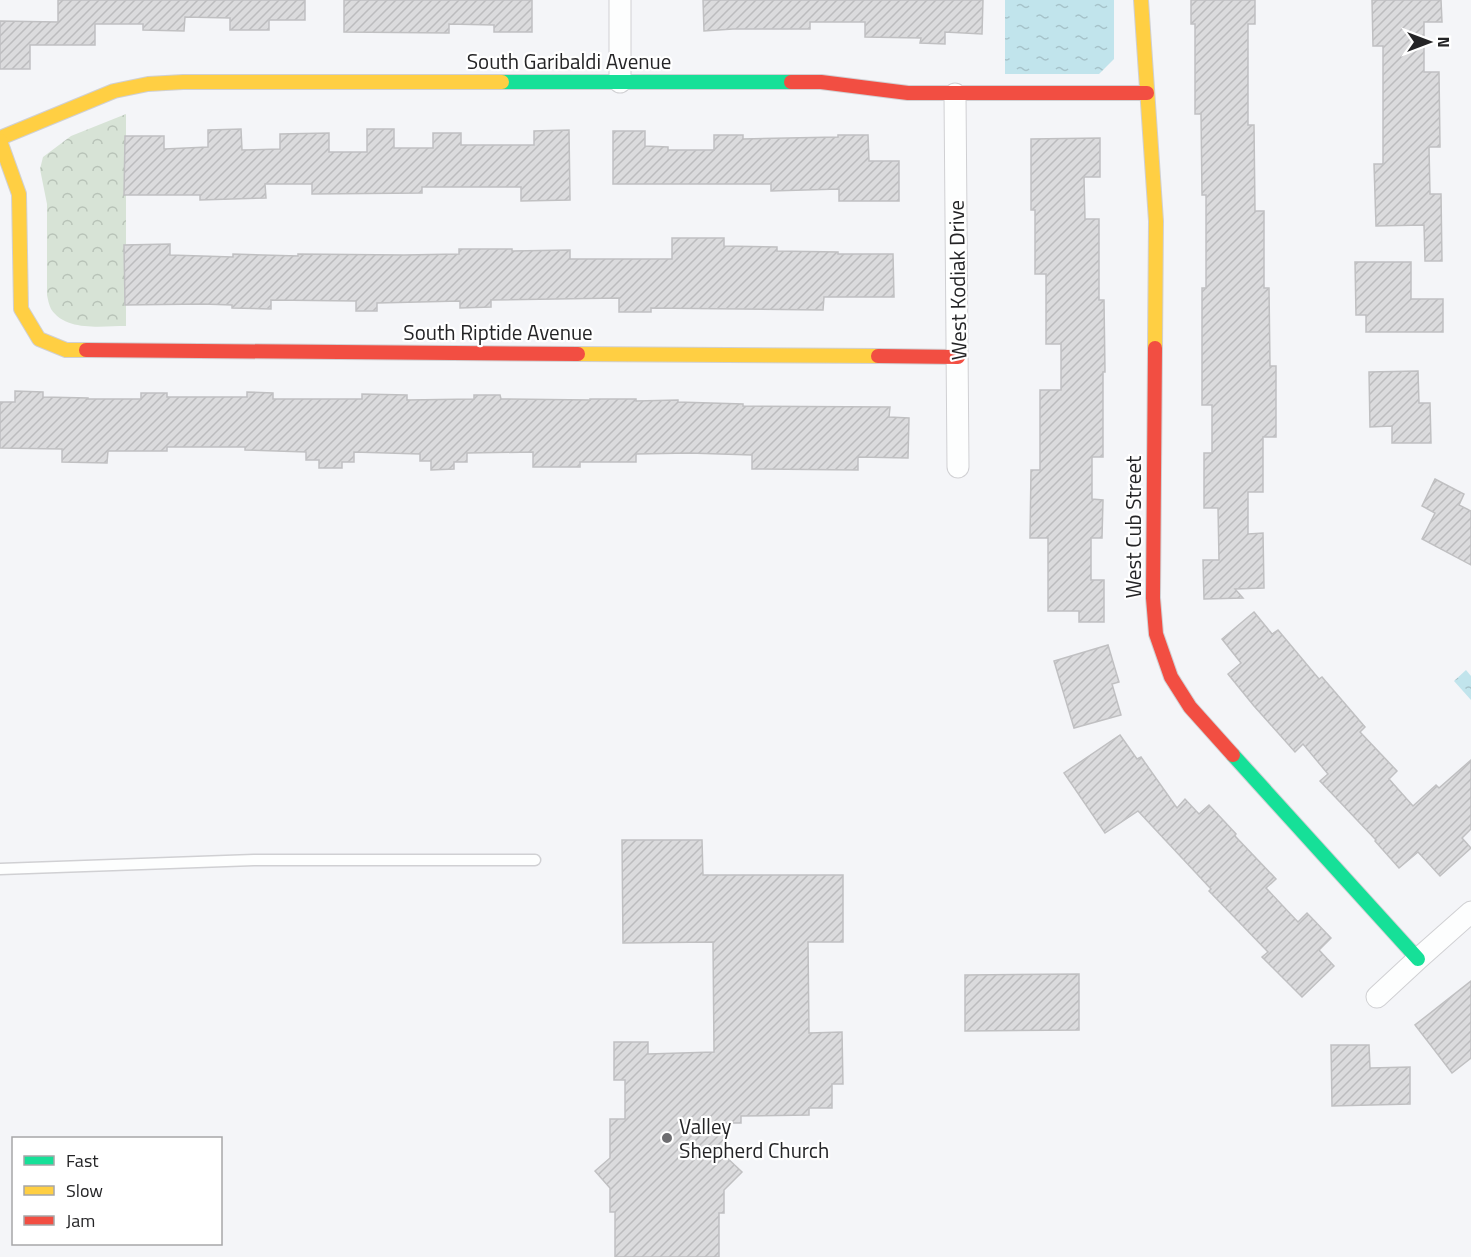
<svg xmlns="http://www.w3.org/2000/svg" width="1471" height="1257" font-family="'Titillium Web',sans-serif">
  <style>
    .forest { fill: url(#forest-crowns) }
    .water { fill: url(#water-ripples) }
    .building { fill: url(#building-hatch); stroke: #c0c0c2; stroke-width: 1.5 }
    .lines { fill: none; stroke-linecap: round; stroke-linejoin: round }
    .lane-casing { stroke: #d0d0d3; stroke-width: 13 }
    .street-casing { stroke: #d0d0d3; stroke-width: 23 }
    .fast-casing { stroke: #d0d0d3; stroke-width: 16 }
    .slow-casing { stroke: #d0d0d3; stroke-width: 16 }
    .jam-casing { stroke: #d0d0d3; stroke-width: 16 }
    .lane { stroke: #fdfefe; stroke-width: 10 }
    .street { stroke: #fdfefe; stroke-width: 21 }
    .fast { stroke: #16e098; stroke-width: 14 }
    .slow { stroke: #ffcf43; stroke-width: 14 }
    .jam { stroke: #f24e42; stroke-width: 14 }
    .poi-dot { fill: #6d6d70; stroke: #fff; stroke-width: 2 }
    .labels { text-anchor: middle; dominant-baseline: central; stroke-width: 4.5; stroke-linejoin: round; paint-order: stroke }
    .street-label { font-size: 21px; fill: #242426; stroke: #fff }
    .poi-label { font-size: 21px; fill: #242426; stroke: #fff; text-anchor: start }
  </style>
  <defs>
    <pattern id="forest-crowns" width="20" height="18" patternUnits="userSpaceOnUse" patternTransform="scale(1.5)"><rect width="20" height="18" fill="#d7e3d6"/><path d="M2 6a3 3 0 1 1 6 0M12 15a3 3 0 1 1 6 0" fill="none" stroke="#b8c3b8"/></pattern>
    <pattern id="water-ripples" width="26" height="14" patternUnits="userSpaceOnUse" patternTransform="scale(1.5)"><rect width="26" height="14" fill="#c1e4ec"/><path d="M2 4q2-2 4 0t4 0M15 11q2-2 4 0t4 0" fill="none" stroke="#a6c3ca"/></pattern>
    <pattern id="building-hatch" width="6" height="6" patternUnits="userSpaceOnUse" patternTransform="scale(1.5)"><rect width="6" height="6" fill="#dbdbdd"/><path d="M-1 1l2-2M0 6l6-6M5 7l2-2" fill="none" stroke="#bcbcbe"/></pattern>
  </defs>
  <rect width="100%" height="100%" fill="#f4f5f8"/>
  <path class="forest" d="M126,114V326C102,326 66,332 51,309C49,305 48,300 47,295V204L40,169L43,157L71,136Z"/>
  <g class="water">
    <polygon points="1005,0 1114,0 1114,59 1099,74 1005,74"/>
    <polygon points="1466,670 1471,676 1471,700 1454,681"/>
  </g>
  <g class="building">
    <polygon points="58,0 305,0 305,20 269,20 269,30 230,30 230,18 185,17 184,31 143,30 143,24 95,24 95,45 30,45 30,69 0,69 0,21 58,22"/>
    <polygon points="344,0 532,0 532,32 494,32 494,25 449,24 449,33 344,32"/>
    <polygon points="703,0 983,0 982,34 945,32 945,44 920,43 921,38 865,37 865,22 810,22 810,29 733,29 704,31"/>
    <polygon points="1191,0 1255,0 1255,24 1248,24 1248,125 1254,125 1255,211 1264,211 1264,288 1269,288 1270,366 1276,366 1276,437 1263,437 1263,492 1248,492 1248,534 1263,533 1264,588 1235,589 1243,598 1204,599 1203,560 1219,560 1218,508 1204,508 1204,453 1212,453 1212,405 1202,405 1202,288 1206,288 1206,195 1202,195 1201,114 1195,114 1195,24 1191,24"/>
    <polygon points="1372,0 1441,0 1442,22 1424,22 1424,72 1439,72 1440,147 1429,147 1430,194 1441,194 1442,261 1425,261 1424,225 1376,226 1374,164 1383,164 1383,46 1373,46"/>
    <polygon points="241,129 242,150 280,149 280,134 329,133 329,152 367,152 367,129 394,129 394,148 433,148 433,133 461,133 461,145 534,145 534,131 569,130 570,200 521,201 521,187 422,187 422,193 312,194 312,184 265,184 266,198 200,200 200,195 124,195 125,136 164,136 164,149 208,147 208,130"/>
    <polygon points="613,131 645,131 645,146 668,147 668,150 714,150 714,135 743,135 743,139 838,137 838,135 868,135 869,161 899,161 899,201 839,201 839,189 771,191 771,184 613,184"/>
    <polygon points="1100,138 1100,177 1084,177 1085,219 1099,219 1099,300 1104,300 1105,372 1103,372 1103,457 1092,457 1092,499 1103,500 1102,538 1091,538 1091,580 1104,580 1104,622 1079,622 1079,611 1048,611 1048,538 1030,538 1031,470 1040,470 1040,390 1061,390 1061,344 1046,344 1046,274 1035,274 1035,210 1031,210 1031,139"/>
    <polygon points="672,238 724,238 724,246 777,247 777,251 838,252 838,254 893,254 894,297 824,297 823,310 651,308 651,312 619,312 619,298 491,300 491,307 460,308 460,301 377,303 377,311 356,311 356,301 271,300 271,309 232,308 232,305 203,304 125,305 124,245 170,244 170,255 233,257 233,254 298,256 298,254 404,255 459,254 459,249 512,249 512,251 570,250 570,259 672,259"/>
    <polygon points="1355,262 1411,262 1411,299 1443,299 1443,332 1366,332 1366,315 1356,315"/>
    <polygon points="1418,371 1419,403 1430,403 1431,443 1392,443 1392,426 1370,427 1369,372"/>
    <polygon points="15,391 43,392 43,397 88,398 88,399 141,399 141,393 167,393 167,397 247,397 247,392 273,393 273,399 362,399 362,394 407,395 407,400 474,399 474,395 500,395 501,399 590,400 590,399 636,399 636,401 678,400 678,402 743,404 743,406 890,407 889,417 909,418 908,458 858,457 858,470 752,469 752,455 689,453 636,454 636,462 580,462 580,467 533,467 533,452 467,453 467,462 454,462 454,469 431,470 431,461 420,461 420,454 354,452 354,462 342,462 342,468 319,468 319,460 306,460 306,452 245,450 245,447 167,447 167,451 108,451 107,463 62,462 62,449 0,448 0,402 15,402"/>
    <polygon points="1435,479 1464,494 1459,505 1471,511 1471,565 1422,539 1435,513 1422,506"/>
    <polygon points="1254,612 1272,634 1278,630 1319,679 1322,677 1365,727 1360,732 1397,771 1389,779 1413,806 1436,785 1439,788 1471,760 1471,829 1462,838 1471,848 1440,876 1418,852 1399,868 1375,841 1376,840 1320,781 1328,774 1303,744 1295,752 1254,706 1228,674 1241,663 1222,639"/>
    <polygon points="1108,645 1119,682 1112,684 1121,715 1074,728 1054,661"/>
    <polygon points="1120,735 1137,759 1141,757 1177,808 1185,799 1199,814 1209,805 1236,834 1235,836 1276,879 1266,888 1298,922 1307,913 1331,938 1319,950 1334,966 1302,997 1262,957 1268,952 1209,891 1211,889 1138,811 1105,833 1064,773"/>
    <polygon points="622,840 702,840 703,875 843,875 843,942 808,942 809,1033 842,1032 843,1084 832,1084 832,1108 809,1108 809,1115 741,1116 741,1123 724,1123 724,1155 742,1172 724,1190 724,1213 719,1213 719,1257 615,1257 615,1212 610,1212 610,1188 595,1171 610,1158 610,1119 625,1119 625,1080 614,1080 614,1042 648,1042 648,1054 714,1052 713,942 623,943"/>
    <polygon points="1079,974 1079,1030 965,1031 965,975"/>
    <polygon points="1471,981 1471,1058 1452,1073 1415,1025"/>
    <polygon points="1331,1045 1369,1045 1370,1068 1410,1067 1410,1104 1332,1106"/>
  </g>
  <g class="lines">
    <defs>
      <polyline id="lane" points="0,869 254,860 535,860"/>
      <g id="street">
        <polyline points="620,82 620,0"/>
        <polyline points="955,94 958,467"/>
        <polyline points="1377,997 1418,959 1471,912"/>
      </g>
      <g id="fast">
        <polyline points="502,82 791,82"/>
        <polyline points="1233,755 1418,959"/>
      </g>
      <g id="slow">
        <polyline points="1141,0 1156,221 1155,348"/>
        <polyline points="0,138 114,91 148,84 183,82 502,82"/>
        <polyline points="0,141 19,194 21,309 39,339 66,350 86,350"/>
        <polyline points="578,354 878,356"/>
      </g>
      <g id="jam">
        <polyline points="791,82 821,82 908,93 1147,93"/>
        <polyline points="1155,348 1153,598 1156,634 1171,677 1190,707 1233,755"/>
        <polyline points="86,350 578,354"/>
        <polyline points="878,356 958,357"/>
      </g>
    </defs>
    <use href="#lane" class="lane-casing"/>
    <use href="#street" class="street-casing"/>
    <use href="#fast" class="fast-casing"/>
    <use href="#slow" class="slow-casing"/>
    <use href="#jam" class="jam-casing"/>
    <use href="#lane" class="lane"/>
    <use href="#street" class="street"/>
    <use href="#fast" class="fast"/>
    <use href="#slow" class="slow"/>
    <use href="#jam" class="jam"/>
  </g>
  <circle class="poi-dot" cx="667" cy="1138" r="6"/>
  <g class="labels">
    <g class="street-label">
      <text x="569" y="61">South Garibaldi Avenue</text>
      <text transform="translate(957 280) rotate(-91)">West Kodiak Drive</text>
      <text x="498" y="332">South Riptide Avenue</text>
      <text transform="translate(1133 527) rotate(-90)">West Cub Street</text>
    </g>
    <g class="poi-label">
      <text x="679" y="1126">Valley<tspan x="679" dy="24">Shepherd Church</tspan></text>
    </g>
  </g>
  <rect x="12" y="1137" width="210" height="108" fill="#ffffff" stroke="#a7a7a8" stroke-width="1.5"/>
  <rect x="24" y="1156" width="30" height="9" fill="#16e098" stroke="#a7a7a8" stroke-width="1.5"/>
  <text x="66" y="1167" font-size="18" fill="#242426">Fast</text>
  <rect x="24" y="1186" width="30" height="9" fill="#ffcf43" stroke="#a7a7a8" stroke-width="1.5"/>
  <text x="66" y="1197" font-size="18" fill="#242426">Slow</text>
  <rect x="24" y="1216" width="30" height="9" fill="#f24e42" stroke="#a7a7a8" stroke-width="1.5"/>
  <text x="66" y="1227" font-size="18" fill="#242426">Jam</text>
  <g transform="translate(1429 42) rotate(90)" stroke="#ffffff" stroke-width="4.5" paint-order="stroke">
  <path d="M0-4.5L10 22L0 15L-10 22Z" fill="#242426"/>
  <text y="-9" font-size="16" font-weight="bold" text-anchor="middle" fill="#242426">N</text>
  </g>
</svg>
